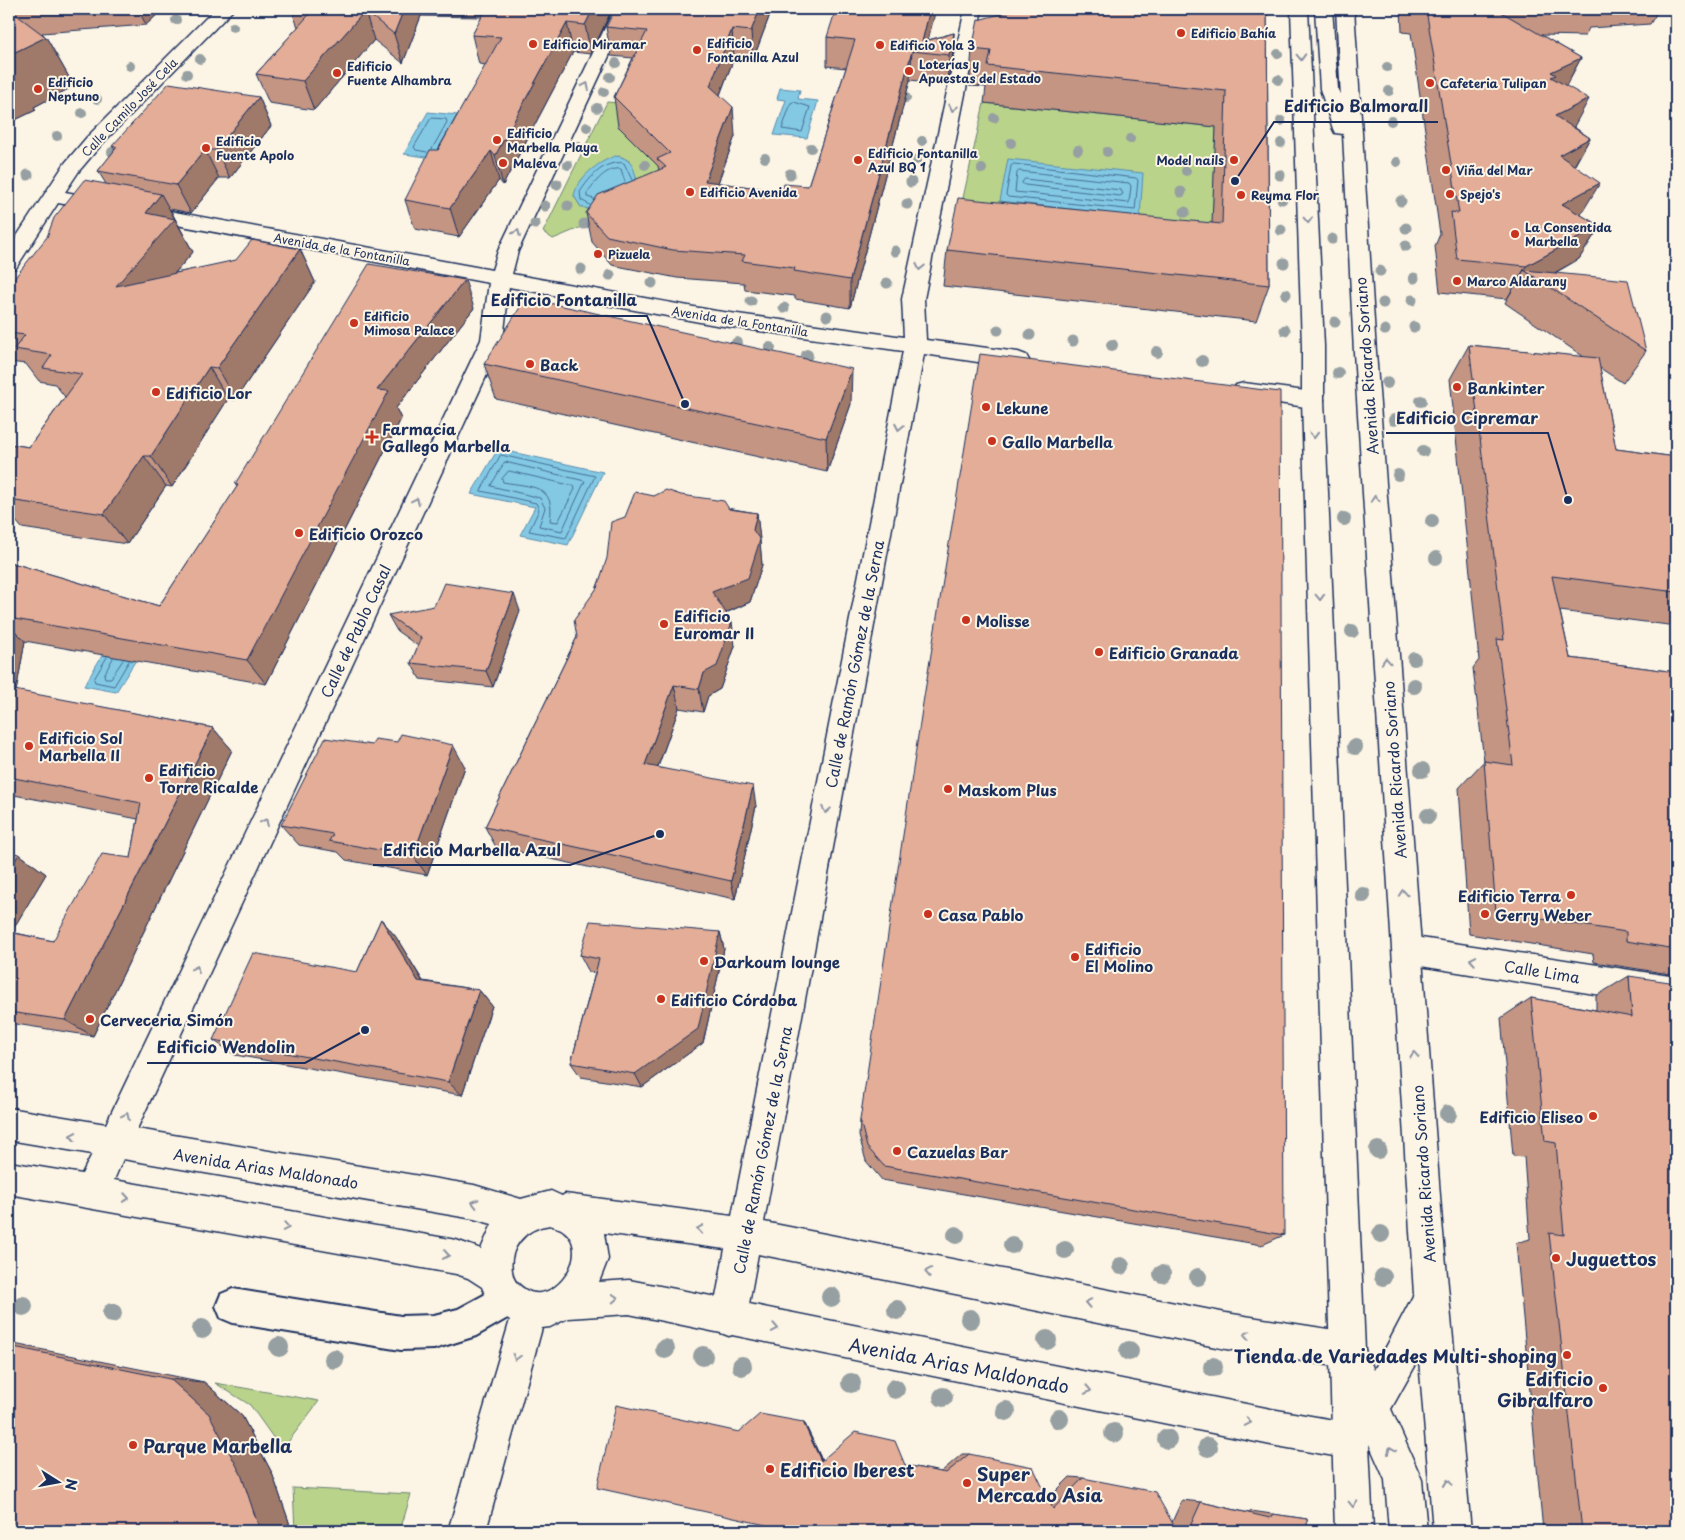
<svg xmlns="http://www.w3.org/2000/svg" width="1685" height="1540" font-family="'Playpen Sans',sans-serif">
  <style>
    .green { fill: #b9d38a; stroke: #6a8174; fill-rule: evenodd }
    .water { fill: #83c9e4; stroke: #598bae }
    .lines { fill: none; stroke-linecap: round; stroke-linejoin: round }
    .shore { stroke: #456d94; stroke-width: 1 }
    .lane-casing { stroke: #1b2f5e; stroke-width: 4 }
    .street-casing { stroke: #1b2f5e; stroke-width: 3 }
    .primary-casing { stroke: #1b2f5e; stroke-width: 3 }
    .lane { fill: #fcf5e5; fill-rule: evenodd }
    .street { fill: #fcf5e5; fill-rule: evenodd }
    .primary { fill: #fcf5e5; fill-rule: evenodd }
    .tree { fill: #969fa1 }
    .wall { fill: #c39582; stroke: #1b2f5e }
    .shaded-wall { fill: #9f796a; stroke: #1b2f5e }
    .building { fill: #e3ad97; stroke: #1b2f5e }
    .oneway { stroke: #8c92a2 }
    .poi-dot { fill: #c8321e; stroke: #fcf5e5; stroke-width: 2 }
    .labels { text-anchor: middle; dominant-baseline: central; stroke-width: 4; stroke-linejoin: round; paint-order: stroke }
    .far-poi-label { font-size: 12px; font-weight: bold; fill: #1b2f5e; stroke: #fcf5e5; text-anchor: start }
    .far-street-label { font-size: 12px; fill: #1b2f5e; stroke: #fcf5e5 }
    .poi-label { font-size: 15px; font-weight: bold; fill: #1b2f5e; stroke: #fcf5e5; text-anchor: start }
    .street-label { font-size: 15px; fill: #1b2f5e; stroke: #fcf5e5 }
    .near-poi-label { font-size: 18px; font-weight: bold; fill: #1b2f5e; stroke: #fcf5e5; text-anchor: start }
    .near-street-label { font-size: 18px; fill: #1b2f5e; stroke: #fcf5e5 }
    .leader { fill: none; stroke: #1b2f5e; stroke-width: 2 }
    .callout-dot { fill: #1b2f5e; stroke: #fcf5e5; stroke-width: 2 }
    .callout-label { font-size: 16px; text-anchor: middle; font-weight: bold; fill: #1b2f5e; stroke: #fcf5e5; stroke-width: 4; stroke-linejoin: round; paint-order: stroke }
  </style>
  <rect width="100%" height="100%" fill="#fcf5e5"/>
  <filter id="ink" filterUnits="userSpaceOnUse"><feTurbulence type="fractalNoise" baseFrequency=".02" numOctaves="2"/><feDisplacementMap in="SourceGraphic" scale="10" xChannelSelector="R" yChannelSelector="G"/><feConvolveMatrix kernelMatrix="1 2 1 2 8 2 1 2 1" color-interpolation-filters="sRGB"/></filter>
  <g filter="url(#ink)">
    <g class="green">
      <path d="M607,102L632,104L618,127L650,131L688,166L589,224L553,239L543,232ZM620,156L629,161L636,178L581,207L574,196C588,170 592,167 620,156Z"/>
      <polygon points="984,103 1216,127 1211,262 955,234"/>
      <polygon points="215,1383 319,1401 282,1450 250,1405"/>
      <polygon points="293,1488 411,1494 400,1531 295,1531"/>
    </g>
    <g class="water">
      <polygon points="780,88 800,90 798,99 818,101 807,138 774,135 786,100 777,99"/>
      <polygon points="428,112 457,115 433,158 404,154"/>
      <path d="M615,156C632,157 636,171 637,186L596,211L581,207L574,196C577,178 598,162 615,156Z"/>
      <polygon points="1008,159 1143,173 1140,217 1000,201"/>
      <polygon points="498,449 603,472 568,545 520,535 535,507 471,494"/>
      <polygon points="117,630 151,636 116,692 84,686"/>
    </g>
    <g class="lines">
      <g class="shore">
        <polygon points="794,102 810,107 802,132 782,129 791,103"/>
        <polyline points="427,152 416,150 414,147 431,118 446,119 447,122 432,149"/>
        <polygon points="1014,164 1136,178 1138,180 1135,210 1008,197 1006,195 1011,166"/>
        <polygon points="1019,171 1129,183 1131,186 1129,203 1015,192 1017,173"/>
        <polygon points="1025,179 1121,190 1123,194 1120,196 1025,185 1022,183"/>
        <path d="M594,199L587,197V193C595,182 606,167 621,169L625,182"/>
        <path d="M590,205L581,200L580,192C590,177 604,160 624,163L632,180"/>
        <polygon points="501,455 595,476 566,538 529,531 539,510 536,503 481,491"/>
        <polygon points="505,462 585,481 562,531 539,526 545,508 540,498 491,486"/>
        <path d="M509,471L574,486L575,489L558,522L550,521C556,484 531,487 503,482L502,479Z"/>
        <polyline points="107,657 94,679 95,682 114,686 129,661"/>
        <polyline points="113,658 104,675 105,678 111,678 123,660"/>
      </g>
      <defs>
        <polygon id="lane" points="508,1282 520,1287 525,1299 520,1311 476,1336 434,1349 401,1350 233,1323 221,1318 216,1306 221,1294 233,1289 401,1316 434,1315 458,1309"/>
        <g id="street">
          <path d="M215,9H234L101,145L79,171L65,192L492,270L498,251L614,9H631L518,251L512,274L716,311L904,337L902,299L965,9H982L924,299L926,340L1018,352L1026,355L1029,360L1026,365L1018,368L924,354L764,1222L1226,1313L1347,1332L1359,1338L1365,1350L1359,1362L1347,1368L1226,1349L758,1254L749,1304L1271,1409L1351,1423L1364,1428L1369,1441L1364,1454L1351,1459L1271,1445L732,1335L729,1336L721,1333L629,1314L568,1318L550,1327L542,1328L486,1531H448L510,1320L496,1311L488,1302L482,1287L468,1278L456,1274L9,1194V1162L82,1174L92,1154L9,1140V1108L106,1124L481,340L489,283L58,203L16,268L9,270V248L65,163L87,137ZM509,287L716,325L903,351L732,1216L565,1194L562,1196L551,1191L521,1199L474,1185L137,1129L503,340ZM123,1159L474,1219L492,1224L481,1249L456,1240L114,1180ZM550,1225C555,1227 561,1228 564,1231C592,1252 555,1307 526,1290C521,1287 515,1283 513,1276C506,1249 525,1228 550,1225ZM604,1233L725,1249L716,1297L629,1280L599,1282L608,1259Z"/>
          <polygon points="1244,383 1313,392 1321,394 1324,400 1321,406 1313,408 1236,397 1233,391 1236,385"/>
          <polygon points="1408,936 1676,977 1676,1007 1408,964 1397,960 1393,950 1397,940"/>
        </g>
        <polygon id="primary" points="1291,9 1308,9 1324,346 1324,400 1365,1350 1374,1370 1414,1294 1354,352 1343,134 1335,133 1333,129 1320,89 1315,9 1332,9 1338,89 1341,97 1336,9 1354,9 1376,352 1442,1222 1471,1531 1433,1531 1419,1359 1391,1409 1422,1480 1427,1531 1389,1531 1385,1480 1369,1444 1373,1531 1335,1531 1302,400 1302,346"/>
      </defs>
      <use href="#lane" class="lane-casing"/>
      <use href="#street" class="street-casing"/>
      <use href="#primary" class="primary-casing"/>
      <use href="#lane" class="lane"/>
      <use href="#street" class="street"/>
      <use href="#primary" class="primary"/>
    </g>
    <g class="tree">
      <circle cx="176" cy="20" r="5"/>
      <circle cx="233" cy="27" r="5"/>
      <circle cx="1278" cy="54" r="5"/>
      <circle cx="200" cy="59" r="5"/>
      <circle cx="616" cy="63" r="5"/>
      <circle cx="130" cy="66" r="5"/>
      <circle cx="1387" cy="67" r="5"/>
      <circle cx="187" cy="74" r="5"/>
      <circle cx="610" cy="77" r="5"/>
      <circle cx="1278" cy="80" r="5"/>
      <circle cx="1389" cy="91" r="5"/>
      <circle cx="604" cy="92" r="5"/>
      <circle cx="906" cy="98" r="5"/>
      <circle cx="97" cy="99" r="5"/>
      <circle cx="597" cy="108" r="5"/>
      <circle cx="82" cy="113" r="5"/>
      <circle cx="994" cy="118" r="5"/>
      <circle cx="1281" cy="121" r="5"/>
      <circle cx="1391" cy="121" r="5"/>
      <circle cx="587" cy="127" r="5"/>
      <circle cx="57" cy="136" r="5"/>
      <circle cx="1130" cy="139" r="5"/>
      <circle cx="922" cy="141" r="5"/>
      <circle cx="1011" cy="143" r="5"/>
      <circle cx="1281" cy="143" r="5"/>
      <circle cx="577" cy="146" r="5"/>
      <circle cx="811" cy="148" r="5"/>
      <circle cx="1078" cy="150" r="5"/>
      <circle cx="112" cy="152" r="5"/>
      <circle cx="1107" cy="152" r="5"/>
      <circle cx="765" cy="158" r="5"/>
      <circle cx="917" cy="160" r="5"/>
      <circle cx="1397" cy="162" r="5"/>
      <circle cx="568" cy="165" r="5"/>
      <circle cx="645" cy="165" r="5"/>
      <circle cx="982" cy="169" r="5"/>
      <circle cx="1186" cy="171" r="5"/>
      <circle cx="790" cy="174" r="5.5"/>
      <circle cx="28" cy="175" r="5.5"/>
      <circle cx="1280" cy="175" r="5.5"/>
      <circle cx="911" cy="182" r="5.5"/>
      <circle cx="557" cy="184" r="5.5"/>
      <circle cx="1181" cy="192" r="5.5"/>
      <circle cx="1282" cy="199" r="5.5"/>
      <circle cx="1401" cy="201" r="5.5"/>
      <circle cx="907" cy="204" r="5.5"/>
      <circle cx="545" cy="206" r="5.5"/>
      <circle cx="568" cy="206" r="5.5"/>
      <circle cx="1185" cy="212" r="5.5"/>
      <circle cx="535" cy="224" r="5.5"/>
      <circle cx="584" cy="224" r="5.5"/>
      <circle cx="1406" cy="228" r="5.5"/>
      <circle cx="1281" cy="230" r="5.5"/>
      <circle cx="1332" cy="239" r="5.5"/>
      <circle cx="1406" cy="246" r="5.5"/>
      <circle cx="895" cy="251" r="5.5"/>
      <circle cx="1284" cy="263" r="5.5"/>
      <circle cx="581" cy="269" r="5.5"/>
      <circle cx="1380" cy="271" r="5.5"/>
      <circle cx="610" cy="275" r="5.5"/>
      <circle cx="1414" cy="278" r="5.5"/>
      <circle cx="652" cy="283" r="5.5"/>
      <circle cx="887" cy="283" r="5.5"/>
      <circle cx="1286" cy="294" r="5.5"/>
      <circle cx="1412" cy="300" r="5.5"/>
      <circle cx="751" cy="301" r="5.5"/>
      <circle cx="1383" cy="303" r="5.5"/>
      <circle cx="784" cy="308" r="5.5"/>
      <circle cx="827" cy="316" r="5.5"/>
      <circle cx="1335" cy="322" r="5.5"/>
      <circle cx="1414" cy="327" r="5.5"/>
      <circle cx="998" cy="330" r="5.5"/>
      <circle cx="1285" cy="330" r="5.5"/>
      <circle cx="1385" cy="330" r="5.5"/>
      <circle cx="1030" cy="335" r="5.5"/>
      <circle cx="1073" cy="341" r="5.5"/>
      <circle cx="737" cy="343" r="6"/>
      <circle cx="1112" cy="345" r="6"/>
      <circle cx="770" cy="348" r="6"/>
      <circle cx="1157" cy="352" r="6"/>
      <circle cx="807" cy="355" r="6"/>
      <circle cx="1202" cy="361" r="6"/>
      <circle cx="1338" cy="373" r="6"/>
      <circle cx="1387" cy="383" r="6"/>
      <circle cx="1421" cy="401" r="6"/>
      <circle cx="1394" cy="420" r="6"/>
      <circle cx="1423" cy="451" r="6"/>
      <circle cx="1398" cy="475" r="6"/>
      <circle cx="1344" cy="519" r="7"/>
      <circle cx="1432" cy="521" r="7"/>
      <circle cx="1436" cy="558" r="7"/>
      <circle cx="1352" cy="631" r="7"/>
      <circle cx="1414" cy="659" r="7"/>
      <circle cx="1414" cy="686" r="8"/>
      <circle cx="1355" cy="747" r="8"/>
      <circle cx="1422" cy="770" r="8"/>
      <circle cx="1428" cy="816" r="8"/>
      <circle cx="1363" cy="895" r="8"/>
      <circle cx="1448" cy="1114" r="9"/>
      <circle cx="1378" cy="1150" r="9"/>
      <circle cx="1381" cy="1234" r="9"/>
      <circle cx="956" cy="1235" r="9"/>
      <circle cx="1012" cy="1245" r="9"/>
      <circle cx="1065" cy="1250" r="9"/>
      <circle cx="1121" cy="1266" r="9"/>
      <circle cx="1162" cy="1274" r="9"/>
      <circle cx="1198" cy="1277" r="9"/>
      <circle cx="1383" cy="1277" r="9"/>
      <circle cx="831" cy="1297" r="10"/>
      <circle cx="23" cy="1306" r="10"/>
      <circle cx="897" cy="1310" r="10"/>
      <circle cx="112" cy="1313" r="10"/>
      <circle cx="970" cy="1319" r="10"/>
      <circle cx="202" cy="1329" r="10"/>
      <circle cx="1047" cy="1340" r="10"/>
      <circle cx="279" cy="1347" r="10"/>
      <circle cx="665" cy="1349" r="10"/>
      <circle cx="1129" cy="1351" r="10"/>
      <circle cx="703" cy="1356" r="10"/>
      <circle cx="334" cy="1359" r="10"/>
      <circle cx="742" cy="1366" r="10"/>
      <circle cx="1213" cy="1367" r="10"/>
      <circle cx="851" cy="1383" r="10"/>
      <circle cx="895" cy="1389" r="10"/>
      <circle cx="943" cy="1397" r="10"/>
      <circle cx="1006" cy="1411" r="10"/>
      <circle cx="1059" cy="1419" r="10"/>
      <circle cx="1114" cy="1433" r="10"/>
      <circle cx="1167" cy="1439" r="10"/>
      <circle cx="1208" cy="1447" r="10"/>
    </g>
    <g class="wall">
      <polygon points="9,9 163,9 146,25 42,33 46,37 74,86 34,107 36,110 9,123"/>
      <polygon points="291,9 612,9 591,54 573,52 503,185 499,180 459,237 415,229 405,200 438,150 486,65 479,64 472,35 482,17 421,16 403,63 374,40 314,110 269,103 256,74 298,27"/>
      <polygon points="772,9 753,60 734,58 720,95 735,136 718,183 782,191 808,186 846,68 827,66 827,37 928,40 954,33 952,62 947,84 910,80 850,308 795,299 795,296 745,290 744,283 677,278 612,265 592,242 586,213 659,170 658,166 618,126 614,97 633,58 611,56 606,27"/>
      <polygon points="1267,9 1269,285 1256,321 943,286 947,250 1212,223 1216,127 984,103 986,87 969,86 972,49"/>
      <polygon points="1401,9 1659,9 1650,24 1589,28 1585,36 1541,35 1581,58 1566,86 1574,127 1590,138 1575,165 1581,215 1600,226 1579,259 1555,273 1646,351 1623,383 1600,368 1616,449 1676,457 1676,626 1560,611 1570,658 1676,672 1676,975 1594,962 1593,954 1469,934 1459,788 1484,761 1473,668 1479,660 1450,379 1469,345 1584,357 1505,303 1507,299 1440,292 1435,246 1440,234 1411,33 1402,32"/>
      <polygon points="259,97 271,126 230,178 219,178 191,213 170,209 193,252 175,273 300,249 315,282 235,400 228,399 172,487 166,486 127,544 22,528 9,513 9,444 29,447 65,397 55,384 39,381 26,364 9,362 9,285 106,184 98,171 115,150 112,146"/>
      <polygon points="474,308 396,408 401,419 266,684 25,641 16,691 213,728 232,750 93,1036 9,1023 9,852 19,854 46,874 11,932 53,941 131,858 138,819 9,794 9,562 159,606 237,487 235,484"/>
      <polygon points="484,364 851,404 827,472 496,399"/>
      <polygon points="654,496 757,513 762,565 750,602 726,613 735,646 720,689 708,696 703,712 679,708 658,767 756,806 735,899 496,847 485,827 577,637 625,517"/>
      <polygon points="520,611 493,687 420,679 411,663 418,646 397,631 388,615"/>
      <polygon points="465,767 427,875 346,860 338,852 299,845 281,825"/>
      <polygon points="381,919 396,937 423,981 479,990 492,1006 462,1095 235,1055 213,1040 357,972"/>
      <polygon points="720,932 724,949 703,1043 642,1087 581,1077 571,1063 595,973 589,972 580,955"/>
      <polygon points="1629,976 1676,1531 1543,1531 1516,1243 1530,1239 1524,1157 1513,1156 1501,1018 1531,998 1596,1010 1596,996"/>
      <polygon points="860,1120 1284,1235 1262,1245 882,1180 866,1161 859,1136"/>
      <polygon points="9,1343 204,1382 242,1416 272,1473 289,1522 289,1531 9,1531"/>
      <polygon points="803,1422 805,1424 822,1460 905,1465 941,1472 962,1454 969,1454 1048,1499 1070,1477 1083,1478 1172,1522 1182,1500 1201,1502 1249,1513 1251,1511 1307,1519 1307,1531 793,1531 739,1432"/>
    </g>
    <g class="shaded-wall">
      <polygon points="138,9 163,9 146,25"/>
      <polygon points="404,9 419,9 421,16 403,63 394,34"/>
      <polygon points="593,9 612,9 591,54 585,25"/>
      <polygon points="760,9 772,9 753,60 751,31"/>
      <polygon points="930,9 936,9 925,52 922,42"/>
      <polygon points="365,11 374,40 314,110 303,81"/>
      <polygon points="567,23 573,52 503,185 495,156"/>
      <polygon points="732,29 734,58 712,115 710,86"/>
      <polygon points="954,33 952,62 947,84 949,55"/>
      <polygon points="46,37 74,86 34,107 36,110 9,123 9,55"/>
      <polygon points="912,51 910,80 850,308 850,280"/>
      <polygon points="1581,58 1563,91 1542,102 1551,72"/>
      <polygon points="259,97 271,126 230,178 216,150"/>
      <polygon points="1589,99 1571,132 1555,116"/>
      <polygon points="733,107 735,136 708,210 705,181"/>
      <polygon points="1590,138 1571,171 1559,155"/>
      <polygon points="205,150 219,178 191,213 176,185"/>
      <polygon points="491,151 499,180 459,237 450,208"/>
      <polygon points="1600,183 1580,216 1562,204"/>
      <polygon points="161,194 193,252 136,318 116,286 146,213"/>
      <polygon points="1600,226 1579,259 1540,281 1524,270 1507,299 1526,266"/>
      <polygon points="300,249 315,282 235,400 217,368"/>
      <polygon points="465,280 474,308 396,408 401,419 266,684 247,660 377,390"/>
      <polygon points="209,367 228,399 172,487 151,456"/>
      <polygon points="852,369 851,404 827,472 826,438"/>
      <polygon points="144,456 166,486 127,544 104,514"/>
      <polygon points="757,513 760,539 758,544 760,540 762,565 750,602 716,617 712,592 753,530"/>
      <polygon points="514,594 520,611 493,687 486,671"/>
      <polygon points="732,622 735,646 720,689 708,696 703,712 699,689 704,673"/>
      <polygon points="9,625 25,641 13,709 9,705"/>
      <polygon points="674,685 679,708 651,786 645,765"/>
      <polygon points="213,728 232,750 93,1036 65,1020"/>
      <polygon points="453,745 465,767 427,875 413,856"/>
      <polygon points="753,786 756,806 735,899 731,881"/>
      <polygon points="19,854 46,874 9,936 9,870"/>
      <polygon points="381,919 396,937 432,997 418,981"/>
      <polygon points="720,932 724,949 703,1043 642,1087 635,1074"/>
      <polygon points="479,990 492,1006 462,1095 448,1082"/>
      <polygon points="170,1379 204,1382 242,1416 272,1473 289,1522 289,1531 258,1531"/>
      <polygon points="803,1422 805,1424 822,1461 821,1461"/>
    </g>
    <g class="building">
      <polygon points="314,9 404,9 394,34 365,11 303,81 256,74"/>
      <polygon points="486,9 593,9 585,25 567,23 495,156 491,151 450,208 405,200 430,150 438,150 501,37 472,35"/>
      <polygon points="615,9 760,9 751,31 732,29 710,86 733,107 705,181 782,191 784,184 808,186 855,40 827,37 836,9 930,9 922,42 954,33 949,55 912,51 850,280 794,271 795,268 742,261 745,255 673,250 607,236 586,213 598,195 666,167 657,159 670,153 614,97 647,31 606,27"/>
      <polygon points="1019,9 1267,9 1269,285 947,250 958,198 1222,224 1226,91 988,66 991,51 972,49 978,20"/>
      <polygon points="1426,9 1496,9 1581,58 1551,72 1556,75 1551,77 1589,99 1555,116 1590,138 1559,155 1600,183 1562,204 1600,226 1526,266 1457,259 1451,212 1459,213"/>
      <polygon points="10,10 46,37 9,55 9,11"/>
      <polygon points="169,83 259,97 216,150 205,150 176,185 98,171 117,147 112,146"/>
      <polygon points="84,180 161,194 146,213 175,219 116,286 236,260 252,240 300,249 217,368 209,367 151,456 144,456 104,514 9,500 9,444 29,447 82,374 43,368 52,355 14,349 25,335 9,333 9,285 47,237 54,218"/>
      <polygon points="369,264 465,280 377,390 389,391 247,660 9,618 9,562 159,606 238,485 235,484"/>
      <polygon points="1524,270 1628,280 1646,351"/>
      <polygon points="526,298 852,369 826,438 484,364"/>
      <polygon points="1469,345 1598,358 1616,449 1676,457 1676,592 1552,576 1570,658 1676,672 1676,949 1626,941 1626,932 1496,912 1484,761 1513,765 1497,639 1504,640"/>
      <polygon points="980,354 1280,392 1284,1235 884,1166 867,1147 860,1120 923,703"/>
      <polygon points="666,490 681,495 724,501 729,509 757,513 753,530 760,540 748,578 712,592 732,622 717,666 704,673 699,689 674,685 645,765 753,786 731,881 485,827 577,637 574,620 597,588 607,558 611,522 625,517 635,492 654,496"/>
      <polygon points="444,583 514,594 486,671 411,663 421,638 388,615 434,606"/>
      <polygon points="9,689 213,728 65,1020 9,1012 9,932 53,941 102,854 131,858 141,803 9,777"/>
      <polygon points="401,734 453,745 413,856 329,841 333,834 281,825 325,738 372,745 375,739 397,742"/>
      <polygon points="9,852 19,854 9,870"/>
      <polygon points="381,919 418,981 479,990 448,1082 213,1040 253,953 357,972"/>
      <polygon points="590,921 720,932 698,1029 635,1074 571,1063 599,959 580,955"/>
      <polygon points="1629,976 1676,983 1676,1531 1582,1531 1549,1233 1564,1235 1556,1143 1545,1141 1531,998 1632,1017"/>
      <polygon points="9,1346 170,1379 209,1414 241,1474 258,1525 258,1531 9,1531"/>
      <polygon points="616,1405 739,1432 760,1414 803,1422 821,1461 855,1432 895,1441 905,1465 946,1473 969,1454 1033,1467 1053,1509 1083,1478 1155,1492 1177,1531 793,1531 597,1488"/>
      <polygon points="1201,1502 1270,1518 1273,1514 1307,1519 1307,1531 1188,1531"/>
    </g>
    <defs><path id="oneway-chevron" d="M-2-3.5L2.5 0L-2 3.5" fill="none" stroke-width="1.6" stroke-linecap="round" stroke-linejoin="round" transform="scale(1.25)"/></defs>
    <g class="oneway">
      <use href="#oneway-chevron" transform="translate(1301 57) rotate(88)"/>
      <use href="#oneway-chevron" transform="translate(586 86) rotate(-65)"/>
      <use href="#oneway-chevron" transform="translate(953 108) rotate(102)"/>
      <use href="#oneway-chevron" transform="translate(1308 220) rotate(88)"/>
      <use href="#oneway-chevron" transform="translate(517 233) rotate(-65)"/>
      <use href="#oneway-chevron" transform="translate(920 267) rotate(102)"/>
      <use href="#oneway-chevron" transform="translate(899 427) rotate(101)"/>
      <use href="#oneway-chevron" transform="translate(1314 435) rotate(88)"/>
      <use href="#oneway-chevron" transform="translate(1375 499) rotate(-94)"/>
      <use href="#oneway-chevron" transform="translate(416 501) rotate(-65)"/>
      <use href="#oneway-chevron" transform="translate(1320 597) rotate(88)"/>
      <use href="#oneway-chevron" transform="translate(1386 661) rotate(-94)"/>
      <use href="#oneway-chevron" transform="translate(826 810) rotate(101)"/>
      <use href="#oneway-chevron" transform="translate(265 822) rotate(-65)"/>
      <use href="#oneway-chevron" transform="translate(1403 893) rotate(-94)"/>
      <use href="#oneway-chevron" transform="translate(1473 960) rotate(-170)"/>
      <use href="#oneway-chevron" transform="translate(196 969) rotate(-65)"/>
      <use href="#oneway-chevron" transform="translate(1414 1055) rotate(-94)"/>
      <use href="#oneway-chevron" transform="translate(126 1116) rotate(-65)"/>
      <use href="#oneway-chevron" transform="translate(73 1136) rotate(-170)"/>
      <use href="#oneway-chevron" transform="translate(126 1198) rotate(10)"/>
      <use href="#oneway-chevron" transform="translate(475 1203) rotate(-166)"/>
      <use href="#oneway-chevron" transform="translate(286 1227) rotate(10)"/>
      <use href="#oneway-chevron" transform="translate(700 1229) rotate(-172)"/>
      <use href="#oneway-chevron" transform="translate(446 1255) rotate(10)"/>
      <use href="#oneway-chevron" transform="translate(928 1272) rotate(-169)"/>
      <use href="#oneway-chevron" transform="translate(615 1298) rotate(-3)"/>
      <use href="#oneway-chevron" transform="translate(1088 1303) rotate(-169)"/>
      <use href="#oneway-chevron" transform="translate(775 1328) rotate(11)"/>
      <use href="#oneway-chevron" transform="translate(1247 1335) rotate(-169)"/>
      <use href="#oneway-chevron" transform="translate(516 1357) rotate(106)"/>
      <use href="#oneway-chevron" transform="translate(1088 1390) rotate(11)"/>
      <use href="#oneway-chevron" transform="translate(1248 1422) rotate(11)"/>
      <use href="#oneway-chevron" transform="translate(1391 1450) rotate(-112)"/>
      <use href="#oneway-chevron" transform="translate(1448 1483) rotate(-95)"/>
      <use href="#oneway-chevron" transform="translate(1353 1504) rotate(88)"/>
    </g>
  </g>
  <g class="poi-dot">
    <circle cx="1181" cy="33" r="5"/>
    <circle cx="533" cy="44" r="5"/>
    <circle cx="880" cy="45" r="5"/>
    <circle cx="697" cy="50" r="5"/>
    <circle cx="909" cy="71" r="5"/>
    <circle cx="337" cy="73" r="5"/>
    <circle cx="1430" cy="83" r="5"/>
    <circle cx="38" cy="89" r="5"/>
    <circle cx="497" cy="140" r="5"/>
    <circle cx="206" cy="148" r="5"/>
    <circle cx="858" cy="160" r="5"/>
    <circle cx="1234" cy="160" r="5"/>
    <circle cx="503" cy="163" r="5"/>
    <circle cx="1446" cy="170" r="5"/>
    <circle cx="690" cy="192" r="5"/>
    <circle cx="1450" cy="194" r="5"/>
    <circle cx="1241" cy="195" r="5"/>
    <circle cx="1515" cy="234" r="5"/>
    <circle cx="598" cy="254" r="5"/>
    <circle cx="1457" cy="281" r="5"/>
    <circle cx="354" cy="323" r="5"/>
    <circle cx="530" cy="364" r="5"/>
    <circle cx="1457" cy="387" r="5"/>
    <circle cx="156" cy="392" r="5"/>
    <circle cx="986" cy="407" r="5"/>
    <path d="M369.5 429.5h5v5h5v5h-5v5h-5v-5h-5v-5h5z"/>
    <circle cx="992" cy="441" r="5"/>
    <circle cx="299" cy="533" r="5"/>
    <circle cx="966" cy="620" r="5"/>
    <circle cx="664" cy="624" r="5"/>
    <circle cx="1099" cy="652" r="5"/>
    <circle cx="29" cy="746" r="5"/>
    <circle cx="149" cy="778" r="5"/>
    <circle cx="948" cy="789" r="5"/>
    <circle cx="1571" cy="895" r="5"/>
    <circle cx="928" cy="914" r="5"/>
    <circle cx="1485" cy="914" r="5"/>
    <circle cx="1075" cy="957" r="5"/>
    <circle cx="704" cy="961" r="5"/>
    <circle cx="661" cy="999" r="5"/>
    <circle cx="90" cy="1019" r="5"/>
    <circle cx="1593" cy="1116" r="5"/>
    <circle cx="897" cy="1151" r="5"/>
    <circle cx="1556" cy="1258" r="5"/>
    <circle cx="1567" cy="1355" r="5"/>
    <circle cx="1603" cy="1388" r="5"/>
    <circle cx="133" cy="1445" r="5"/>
    <circle cx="770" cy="1469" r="5"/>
    <circle cx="967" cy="1483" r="5"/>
  </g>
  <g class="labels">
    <g class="far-poi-label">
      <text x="1191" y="33">Edificio Bahía</text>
      <text x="707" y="43">Edificio<tspan x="707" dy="14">Fontanilla Azul</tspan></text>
      <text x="543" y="44">Edificio Miramar</text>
      <text x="890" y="45">Edificio Yola 3</text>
      <text x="919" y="64">Loterías y<tspan x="919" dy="14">Apuestas del Estado</tspan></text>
      <text x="347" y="66">Edificio<tspan x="347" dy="14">Fuente Alhambra</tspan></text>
      <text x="48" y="82">Edificio<tspan x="48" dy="14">Neptuno</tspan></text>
      <text x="1440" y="83">Cafeteria Tulipan</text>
      <text x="507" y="133">Edificio<tspan x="507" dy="14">Marbella Playa</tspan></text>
      <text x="216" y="141">Edificio<tspan x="216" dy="14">Fuente Apolo</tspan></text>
      <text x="868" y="153">Edificio Fontanilla<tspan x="868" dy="14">Azul BQ 1</tspan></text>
      <text x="1224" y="160" text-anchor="end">Model nails</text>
      <text x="513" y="163">Maleva</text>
      <text x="1456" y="170">Viña del Mar</text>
      <text x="700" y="192">Edificio Avenida</text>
      <text x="1460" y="194">Spejo's</text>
      <text x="1251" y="195">Reyma Flor</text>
      <text x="1525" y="227">La Consentida<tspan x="1525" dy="14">Marbella</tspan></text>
      <text x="608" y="254">Pizuela</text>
      <text x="1467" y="281">Marco Aldarany</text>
      <text x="364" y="316">Edificio<tspan x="364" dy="14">Mimosa Palace</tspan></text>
    </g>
    <g class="far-street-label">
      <text transform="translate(129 107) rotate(-46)">Calle Camilo José Cela</text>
      <text transform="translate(342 249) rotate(10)">Avenida de la Fontanilla</text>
      <text transform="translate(740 321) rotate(9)">Avenida de la Fontanilla</text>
    </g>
    <g class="poi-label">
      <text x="540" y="364">Back</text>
      <text x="1467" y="387">Bankinter</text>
      <text x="166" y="392">Edificio Lor</text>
      <text x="996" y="407">Lekune</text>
      <text x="382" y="428">Farmacia<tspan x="382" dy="17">Gallego Marbella</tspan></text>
      <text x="1002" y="441">Gallo Marbella</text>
      <text x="309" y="533">Edificio Orozco</text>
      <text x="674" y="615">Edificio<tspan x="674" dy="17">Euromar II</tspan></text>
      <text x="976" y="620">Molisse</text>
      <text x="1109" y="652">Edificio Granada</text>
      <text x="39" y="737">Edificio Sol<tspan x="39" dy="17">Marbella II</tspan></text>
      <text x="159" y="769">Edificio<tspan x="159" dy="17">Torre Ricalde</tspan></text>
      <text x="958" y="789">Maskom Plus</text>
      <text x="1561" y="895" text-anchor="end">Edificio Terra</text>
      <text x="938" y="914">Casa Pablo</text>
      <text x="1495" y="914">Gerry Weber</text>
      <text x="1085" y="948">Edificio<tspan x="1085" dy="17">El Molino</tspan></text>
      <text x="714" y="961">Darkoum lounge</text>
      <text x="671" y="999">Edificio Córdoba</text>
      <text x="100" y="1019">Cerveceria Simón</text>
      <text x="1583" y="1116" text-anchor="end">Edificio Eliseo</text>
      <text x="907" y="1151">Cazuelas Bar</text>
    </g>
    <g class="street-label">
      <text transform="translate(1366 366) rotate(-94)">Avenida Ricardo Soriano</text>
      <text transform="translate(355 631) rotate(-65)">Calle de Pablo Casal</text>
      <text transform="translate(854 664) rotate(-79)">Calle de Ramón Gómez de la Serna</text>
      <text transform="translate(1394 770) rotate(-94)">Avenida Ricardo Soriano</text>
      <text transform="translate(1542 971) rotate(9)">Calle Lima</text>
      <text transform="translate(762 1150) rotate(-79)">Calle de Ramón Gómez de la Serna</text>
      <text transform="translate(266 1168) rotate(9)">Avenida Arias Maldonado</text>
      <text transform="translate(1423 1174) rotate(-94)">Avenida Ricardo Soriano</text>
    </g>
    <g class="near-poi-label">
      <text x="1566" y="1258">Juguettos</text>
      <text x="1557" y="1355" text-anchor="end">Tienda de Variedades Multi-shoping</text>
      <text x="1593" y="1378" text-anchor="end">Edificio<tspan x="1593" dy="21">Gibralfaro</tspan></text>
      <text x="143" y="1445">Parque Marbella</text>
      <text x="780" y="1469">Edificio Iberest</text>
      <text x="977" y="1473">Super<tspan x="977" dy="21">Mercado Asia</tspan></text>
    </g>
    <g class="near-street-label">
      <text transform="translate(959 1365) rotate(11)">Avenida Arias Maldonado</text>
    </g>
  </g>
  <path class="leader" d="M1235 181L1274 122H1438M685 404L647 316H481M1568 500L1548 433H1386M660 834L570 865H373M365 1030L305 1063H147"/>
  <g class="callout-dot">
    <circle cx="1235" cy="181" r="5"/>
    <circle cx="685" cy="404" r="5"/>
    <circle cx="1568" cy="500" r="5"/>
    <circle cx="660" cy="834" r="5"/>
    <circle cx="365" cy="1030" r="5"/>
  </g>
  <g class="callout-label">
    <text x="1356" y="112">Edificio Balmorall</text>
    <text x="564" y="306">Edificio Fontanilla</text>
    <text x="1467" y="424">Edificio Cipremar</text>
    <text x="472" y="856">Edificio Marbella Azul</text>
    <text x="226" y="1053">Edificio Wendolin</text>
  </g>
  <rect width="1685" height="1540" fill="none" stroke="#fcf5e5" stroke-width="30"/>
  <rect x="15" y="15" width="1655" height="1510" fill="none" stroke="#1b2f5e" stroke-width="2" filter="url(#ink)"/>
  <g transform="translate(58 1482) rotate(101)" stroke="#fcf5e5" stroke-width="4" paint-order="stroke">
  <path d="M0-4L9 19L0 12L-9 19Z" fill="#1b2f5e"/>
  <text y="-8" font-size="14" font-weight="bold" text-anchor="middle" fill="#1b2f5e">N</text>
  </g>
</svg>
